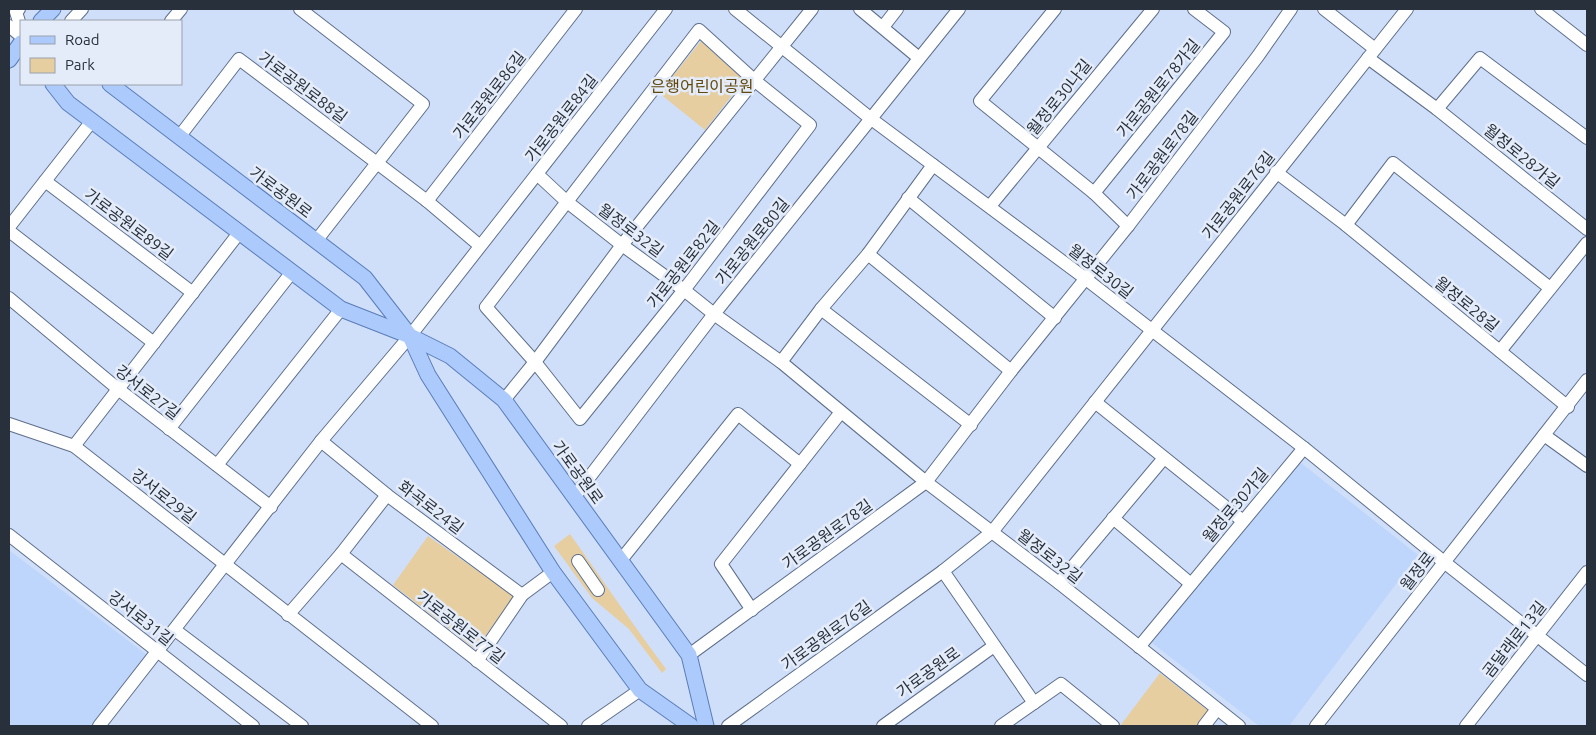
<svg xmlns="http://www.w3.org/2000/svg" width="1596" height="735" font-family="Ubuntu,'Noto Sans KR',sans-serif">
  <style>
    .built { fill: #bed6fc }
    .green { fill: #e6cea1 }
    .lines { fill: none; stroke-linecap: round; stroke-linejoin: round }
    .minor-casing { stroke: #5e6f8c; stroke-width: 14 }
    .major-casing { stroke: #597db8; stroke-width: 17 }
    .minor { stroke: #fff; stroke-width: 12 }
    .major { stroke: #accafc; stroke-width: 15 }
    .labels { text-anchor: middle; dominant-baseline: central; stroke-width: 5; stroke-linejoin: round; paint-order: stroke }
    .park-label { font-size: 16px; fill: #63490b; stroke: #e4ecf9 }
    .street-label { font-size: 16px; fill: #28303c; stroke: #e4ecf9 }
  </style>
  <rect width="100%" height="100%" fill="#d0dff9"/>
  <g class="built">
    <polygon points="1296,459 1418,555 1289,726 1259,726 1152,643"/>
    <polygon points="9,550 147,655 91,726 9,726"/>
  </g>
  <g class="green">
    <polygon points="701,41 744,80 705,130 659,93"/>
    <path d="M570,534C602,579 633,625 666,669L662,673L629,629L592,598L554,546Z"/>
    <polygon points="428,536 515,597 475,649 393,585"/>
    <polygon points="1160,673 1210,712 1199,726 1120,726"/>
  </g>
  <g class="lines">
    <defs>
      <g id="minor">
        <polyline points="19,9 16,12 21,28"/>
        <polyline points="300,9 423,104 377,163 427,201 479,245"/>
        <polyline points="735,9 870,118 1082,276 1304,448 1444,562 1587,675"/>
        <polyline points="860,9 919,58"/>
        <polyline points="1055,9 980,101 1094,193 1128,226"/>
        <polyline points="1324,9 1375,49"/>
        <polyline points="1541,9 1587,45"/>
        <polyline points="71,21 82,9"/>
        <polyline points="171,21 181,9"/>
        <polyline points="9,26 21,36"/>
        <polyline points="883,27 897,9"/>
        <polygon points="699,30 754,80 810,125 684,290 580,419 535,362 486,307"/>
        <polyline points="1368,58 1437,109 1587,229"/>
        <polyline points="1437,109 1480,58 1587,138"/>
        <polyline points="179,137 239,59 377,163 316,241"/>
        <polyline points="1276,172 1346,225 1568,407"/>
        <polyline points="537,174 566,201 622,245 684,290 714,314 781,362 926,482 1059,583 1239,726"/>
        <polyline points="45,181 193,293"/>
        <polyline points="1094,193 1224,32 1194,9"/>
        <polyline points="908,198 1055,318"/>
        <polyline points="427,201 576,9"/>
        <polyline points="990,206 1153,9"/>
        <polyline points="1346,225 1393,163 1550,288"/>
        <polyline points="9,227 92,121"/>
        <polyline points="9,231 154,343"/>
        <polyline points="868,254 1011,371"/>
        <polyline points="9,298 118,389 271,507"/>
        <polyline points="821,309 971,425"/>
        <polyline points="1500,351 1587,243"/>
        <polyline points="781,362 821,309 868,254 933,165"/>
        <polyline points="504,400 535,362 622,245 812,9"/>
        <polyline points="1095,402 1243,521"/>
        <polyline points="9,424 74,446 432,726"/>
        <polyline points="169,429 292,272"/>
        <polyline points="1544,435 1587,466"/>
        <polyline points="321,441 387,495 522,595"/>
        <polyline points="74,446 239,233"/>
        <polyline points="217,465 341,309"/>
        <polyline points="575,496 714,314 959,9"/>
        <polyline points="1113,518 1191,584"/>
        <polyline points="9,535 253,726"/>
        <polyline points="341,554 561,726"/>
        <polyline points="621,560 738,414 800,464"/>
        <polyline points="578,561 598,590"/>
        <polyline points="943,571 1034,703"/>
        <polyline points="1059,583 1164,458"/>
        <polyline points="752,610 721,564 841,412"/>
        <polyline points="288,615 341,554 387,495"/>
        <polyline points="175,630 302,726"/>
        <polyline points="1139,647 1304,448"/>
        <polyline points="689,655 926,482 1011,371 1128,226 1258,56 1291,9"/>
        <polyline points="477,661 522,595 553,572"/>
        <polyline points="99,726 321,441 410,336 666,9"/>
        <polyline points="588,726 640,690"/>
        <polyline points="728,726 943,571 992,532 1407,9"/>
        <polyline points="883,726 994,646"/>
        <polyline points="1001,726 1061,684 1113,726"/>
        <polyline points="1204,726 1217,709"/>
        <polyline points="1316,726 1587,380"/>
        <polyline points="1466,726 1587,572"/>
      </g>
      <g id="major">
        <polyline points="41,21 53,9"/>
        <polyline points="9,60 21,43"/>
        <polyline points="53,84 68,103 92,121 341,309 410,336 428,375 553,572 640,690 691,726"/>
        <polyline points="110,84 365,278 410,336 450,356 504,400 689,655 706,726"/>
      </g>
    </defs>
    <use href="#minor" class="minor-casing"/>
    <use href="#major" class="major-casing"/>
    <use href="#minor" class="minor"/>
    <use href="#major" class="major"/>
  </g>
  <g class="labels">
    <g class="park-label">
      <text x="702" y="86">은행어린이공원</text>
    </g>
    <g class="street-label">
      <text transform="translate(303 87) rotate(37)">가로공원로88길</text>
      <text transform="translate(1158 88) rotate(-51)">가로공원로78가길</text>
      <text transform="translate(489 95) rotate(-52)">가로공원로86길</text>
      <text transform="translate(1059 97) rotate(-51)">월정로30나길</text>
      <text transform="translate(561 118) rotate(-52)">가로공원로84길</text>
      <text transform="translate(1162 155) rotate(-53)">가로공원로78길</text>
      <text transform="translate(1522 156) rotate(39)">월정로28가길</text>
      <text transform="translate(281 192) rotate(37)">가로공원로</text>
      <text transform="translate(1238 195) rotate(-52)">가로공원로76길</text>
      <text transform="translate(129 224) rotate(37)">가로공원로89길</text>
      <text transform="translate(631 230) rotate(37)">월정로32길</text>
      <text transform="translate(752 241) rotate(-51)">가로공원로80길</text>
      <text transform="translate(683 264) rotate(-52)">가로공원로82길</text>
      <text transform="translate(1101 271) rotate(38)">월정로30길</text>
      <text transform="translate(1467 304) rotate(39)">월정로28길</text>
      <text transform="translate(148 392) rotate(38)">강서로27길</text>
      <text transform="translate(578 472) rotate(54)">가로공원로</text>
      <text transform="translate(164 496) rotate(38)">강서로29길</text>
      <text transform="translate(1235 505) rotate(-50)">월정로30가길</text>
      <text transform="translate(431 507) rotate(37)">화곡로24길</text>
      <text transform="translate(827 534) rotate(-36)">가로공원로78길</text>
      <text transform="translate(1050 556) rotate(38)">월정로32길</text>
      <text transform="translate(1417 571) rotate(-52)">월정로</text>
      <text transform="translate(141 618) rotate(38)">강서로31길</text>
      <text transform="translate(461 627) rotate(38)">가로공원로77길</text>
      <text transform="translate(826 635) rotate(-36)">가로공원로76길</text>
      <text transform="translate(1514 639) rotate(-52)">곰달래로13길</text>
      <text transform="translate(928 672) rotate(-36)">가로공원로</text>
    </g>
  </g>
  <rect width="1596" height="735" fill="none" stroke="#28303c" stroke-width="20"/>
  <rect x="20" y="20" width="162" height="65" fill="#e4ecf9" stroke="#99a1ad"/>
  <rect x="30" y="36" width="25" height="8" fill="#accafc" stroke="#99a1ad"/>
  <text x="65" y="45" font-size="15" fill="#28303c">Road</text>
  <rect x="30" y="58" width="25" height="15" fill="#e6cea1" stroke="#99a1ad"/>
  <text x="65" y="70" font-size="15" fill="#28303c">Park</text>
</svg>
